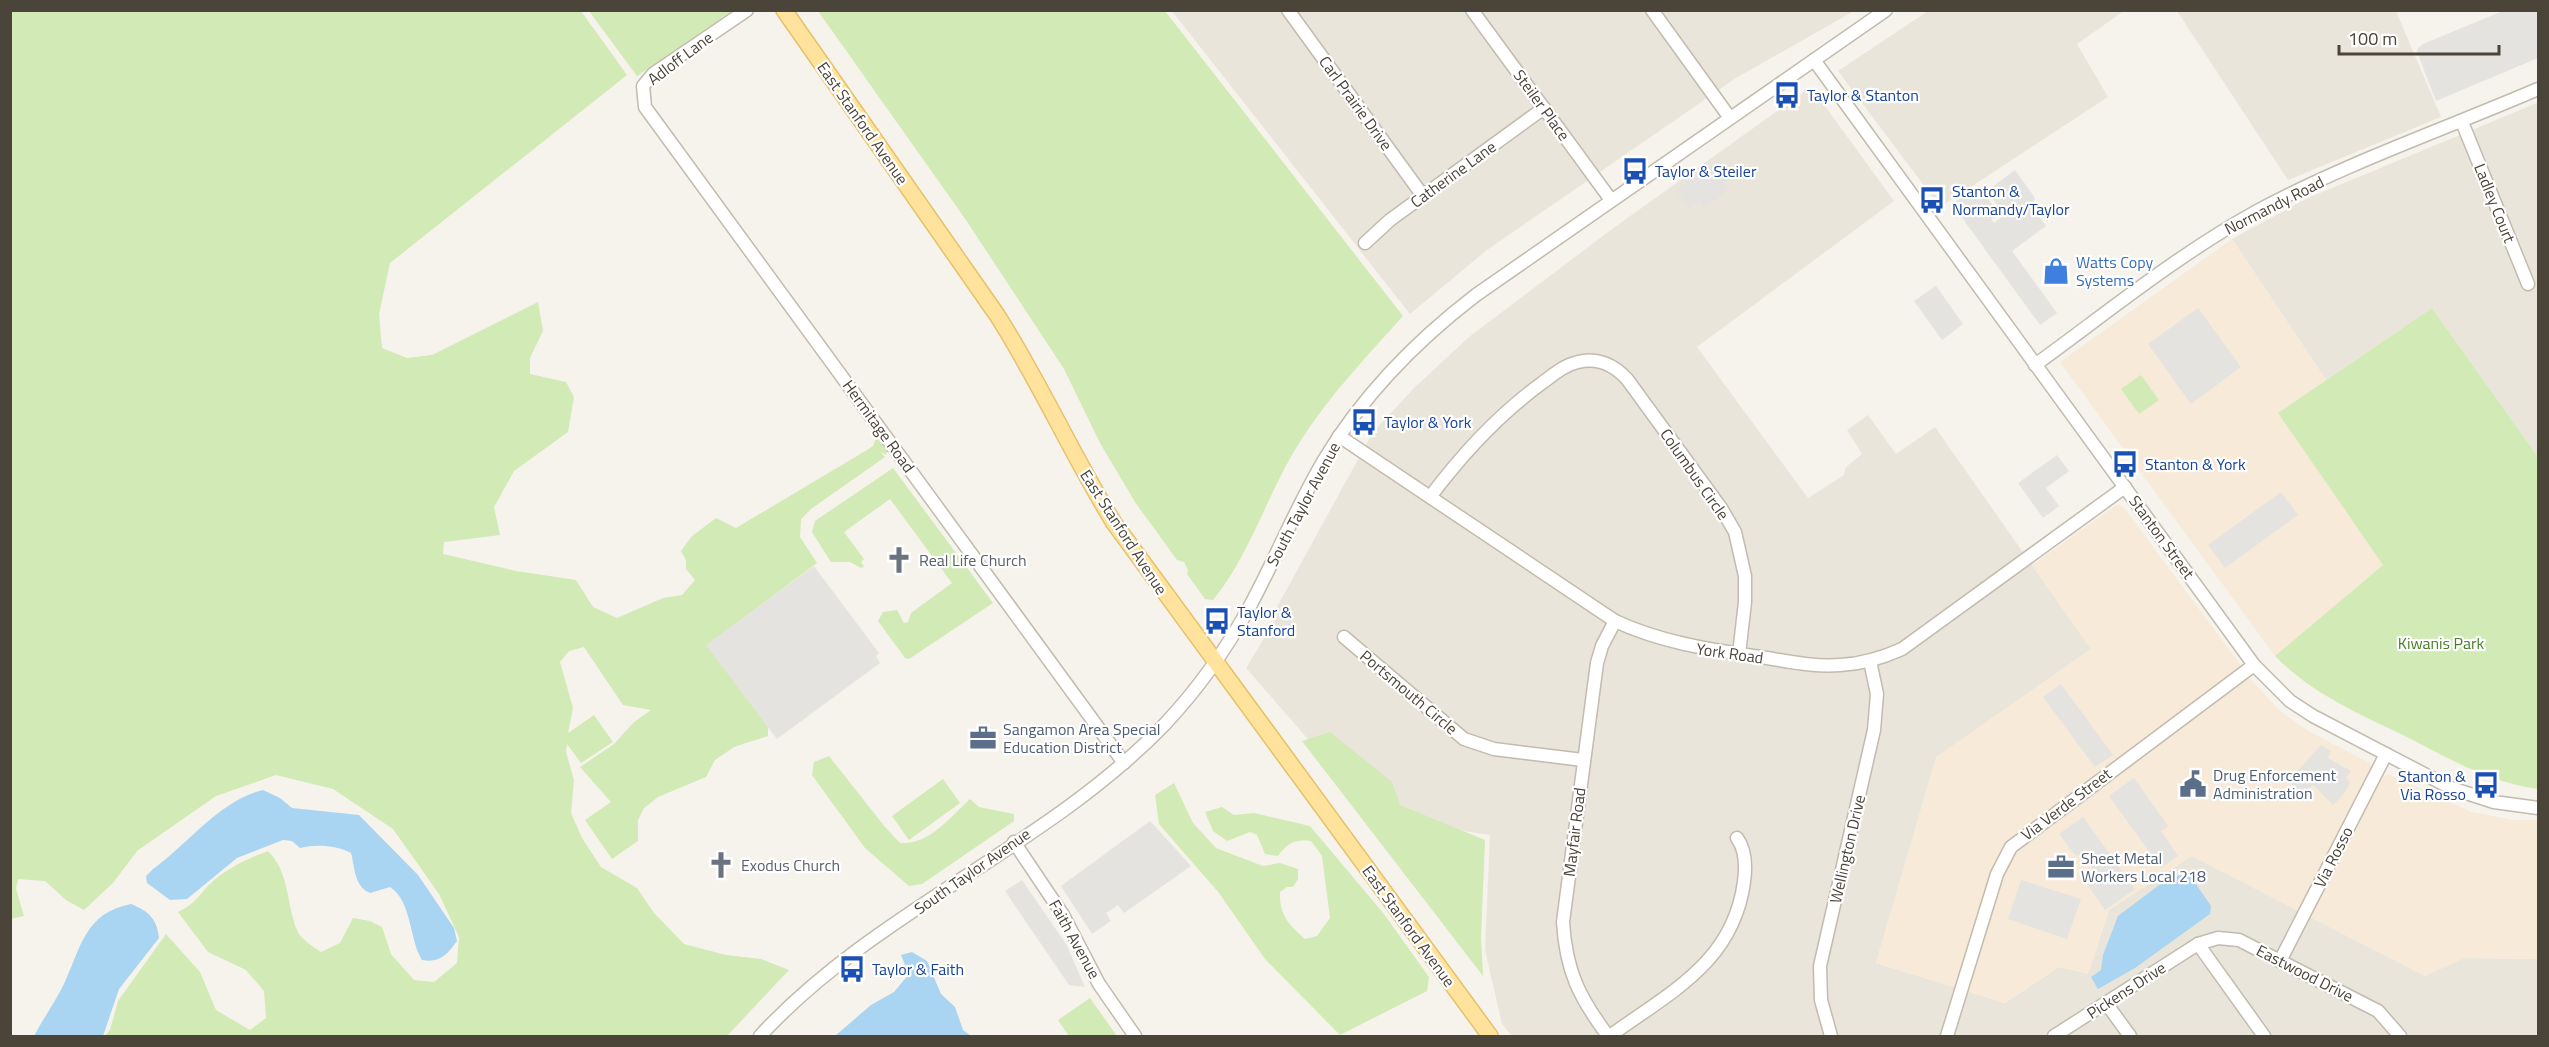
<svg xmlns="http://www.w3.org/2000/svg" width="2549" height="1047" font-family="'Titillium Web',sans-serif">
  <style>
    .residential { fill: #eae5da }
    .commercial { fill: #f7ead8 }
    .green { fill: #d2eab5 }
    .parking { fill: #e5e3e0 }
    .water { fill: #a9d4f2 }
    .lines { fill: none; stroke-linecap: round; stroke-linejoin: round }
    .minor-casing { stroke: #c2bbae; stroke-width: 15 }
    .major-casing { stroke: #e6c16a; stroke-width: 18 }
    .minor { stroke: #fff; stroke-width: 12 }
    .major { stroke: #ffe39c; stroke-width: 15 }
    .labels { text-anchor: middle; dominant-baseline: central; stroke-width: 4.5; stroke-linejoin: round; paint-order: stroke }
    .street-label { font-size: 16px; fill: #4b4439; stroke: #fff }
    .transit-label { font-size: 16px; fill: #164399; stroke: #fff; text-anchor: start }
    .shop-label { font-size: 16px; fill: #366cbe; stroke: #fff; text-anchor: start }
    .worship-label { font-size: 16px; fill: #5b616d; stroke: #fff; text-anchor: start }
    .park-label { font-size: 16px; fill: #4a7f2a; stroke: #fff }
    .service-label { font-size: 16px; fill: #4e5e75; stroke: #fff; text-anchor: start }
  </style>
  <rect width="100%" height="100%" fill="#f6f3ec"/>
  <g class="residential">
    <polygon points="1172,11 1854,11 1736,78 1487,250 1410,314"/>
    <polygon points="1928,11 2124,11 2077,44 2108,97 1940,207 1838,71"/>
    <polygon points="2177,11 2396,11 2441,117 2288,180"/>
    <polygon points="1811,87 1894,201 1697,347 1808,498 1844,475 1846,467 1862,454 1847,430 1868,415 1896,454 1935,427 2091,649 1936,758 1876,963 2005,1003 2059,967 2088,973 2109,910 2192,856 2425,976 2464,958 2538,959 2538,1036 1512,1036 1502,1024 1485,950 1490,835 1438,827 1354,792 1246,668 1275,620 1271,618 1373,432 1415,387 1469,337 1612,229"/>
    <polygon points="2537,103 2538,106 2538,457 2432,308 2326,380 2232,239 2308,198"/>
  </g>
  <g class="commercial">
    <polygon points="2232,239 2326,380 2278,413 2383,565 2275,656 2060,362"/>
    <polygon points="2122,505 2254,683 2280,711 2310,732 2370,763 2371,768 2298,911 2192,856 2109,910 2088,974 2059,967 2005,1003 1876,963 1936,757 2091,649 2032,565 2115,506"/>
    <polygon points="2388,774 2472,812 2513,820 2538,820 2538,959 2464,958 2425,976 2310,917 2383,777"/>
  </g>
  <g class="green">
    <path d="M10,11H581L627,75L390,263L379,314L382,348L407,358L432,355L538,302L543,331L530,358V374L566,382L574,397L568,432L514,471L494,507L500,535L444,542L443,554L516,571L576,580L593,607L617,618L663,598L682,595L695,580L686,569V560L681,551L692,536L716,518L736,528L867,450L873,446L877,435L872,423L888,449L886,455L880,451L885,457L811,509L801,519L800,537L817,563L707,645L768,727V736L734,747L715,760L706,777L658,797L644,808L638,820V841L612,859L585,820L611,802L580,767L614,744L634,722L651,710L623,705L584,647L569,651L560,662L573,708L568,733L594,715L613,742L581,763L567,744L566,752L574,780L571,813L582,838L601,867L637,888L654,913L684,944L726,955L761,959L789,970L727,1036H105L110,1030L118,1001L166,934L200,972L216,1010L250,1030L266,1018L264,991L246,970L208,952L178,912C195,904 197,897 210,884C227,868 247,859 268,851C290,873 286,903 297,930C300,939 314,947 321,952L340,943L353,918L370,921L382,927L391,954L414,980L434,982L457,963L459,937L439,894L393,829L333,789L276,775L216,796L137,851L113,883L84,910L66,900L45,881L18,879L16,889L24,916L11,919Z"/>
    <polygon points="589,11 732,11 637,76"/>
    <path d="M818,11H1165L1403,316C1367,356 1330,395 1301,440C1268,491 1252,552 1213,600L1205,599L1187,574L1188,570L1184,562L1177,560L1135,502L1100,443L1064,369L966,220Z"/>
    <path d="M2432,308L2538,457V789C2490,783 2446,757 2403,735C2357,713 2311,693 2275,656L2383,565L2278,413Z"/>
    <polygon points="2141,375 2159,400 2139,414 2121,389"/>
    <polygon points="893,468 993,603 909,659 905,658 878,621 883,612 897,610 904,623 908,622 911,613 952,583 890,499 844,532 864,559 861,562 864,566 861,568 850,562 831,562 812,532 815,521"/>
    <polygon points="1330,732 1392,782 1400,805 1485,840 1481,937 1483,976 1302,741"/>
    <path d="M829,756L885,827L900,843C930,845 950,817 970,799L979,807L1014,814V821L922,884L909,886L865,848L812,775L814,762Z"/>
    <polygon points="943,779 960,803 909,840 892,816"/>
    <path d="M1174,783L1193,823L1216,848L1263,866L1280,863L1298,869V879L1293,887H1287L1280,892C1279,915 1289,925 1305,939L1317,936L1330,918L1322,856L1311,841C1295,839 1287,843 1278,856L1265,854L1257,835L1250,832L1227,841L1213,831L1205,812L1222,807L1234,815L1254,813L1310,826L1384,914L1429,977L1427,991L1340,1035L1265,959L1219,893L1159,824L1155,795Z"/>
    <polygon points="1090,998 1117,1036 1069,1036 1058,1020"/>
  </g>
  <g class="parking">
    <polygon points="2505,10 2538,11 2538,58 2436,101 2417,52 2418,48 2423,44"/>
    <polygon points="1719,160 1732,178 1724,183 1729,190 1704,208 1699,201 1689,208 1676,190"/>
    <polygon points="2015,170 2035,198 2032,207 2046,226 2012,251 2057,313 2040,325 1952,204 1979,186 1999,214 1991,219 1994,223 2016,207 2003,213 1987,191"/>
    <polygon points="1936,286 1963,324 1942,340 1914,301"/>
    <polygon points="2198,308 2241,367 2191,404 2148,344"/>
    <polygon points="2057,455 2069,471 2046,488 2059,506 2043,518 2018,483"/>
    <polygon points="2281,492 2298,515 2225,568 2208,545"/>
    <polygon points="814,566 879,653 876,656 880,663 777,739 706,645"/>
    <polygon points="2061,684 2113,755 2095,767 2043,697"/>
    <polygon points="2321,745 2331,751 2328,758 2351,771 2346,778 2350,783 2344,794 2333,805 2313,785 2302,795 2288,781"/>
    <polygon points="2134,778 2168,826 2161,831 2178,856 2161,868 2109,796"/>
    <polygon points="2083,817 2135,889 2105,910 2087,884 2094,862 2074,854 2059,834"/>
    <polygon points="1150,821 1191,866 1124,913 1118,905 1106,913 1111,921 1092,934 1061,886"/>
    <polygon points="1022,880 1066,944 1085,987 1069,985 1005,891"/>
    <polygon points="2021,880 2081,899 2067,939 2008,919"/>
  </g>
  <g class="water">
    <path d="M263,790L280,798L292,808L359,815L418,875L454,928L457,941C447,955 440,963 422,960C409,939 412,901 390,887L370,893C354,886 355,868 351,853C336,845 316,844 300,848L292,841L283,840L237,858L187,899L170,900L147,883L146,876L153,869C188,844 220,800 263,790Z"/>
    <polygon points="2189,874 2211,906 2210,914 2135,968 2098,989 2091,977 2101,970 2103,955 2118,916 2170,877"/>
    <path d="M131,904C148,911 157,918 159,938L119,989L103,1036H34C43,1019 55,1002 64,984C81,947 85,913 131,904Z"/>
    <polygon points="912,952 927,961 941,994 955,1007 963,1030 971,1036 835,1036 871,1005 894,992 909,974 901,955"/>
  </g>
  <g class="lines">
    <defs>
      <g id="minor">
        <polyline points="747,10 653,74 643,86 645,107 1124,763"/>
        <polyline points="1288,10 1423,196"/>
        <polyline points="1472,10 1611,200"/>
        <polyline points="1652,10 1730,118"/>
        <polyline points="1814,60 2254,665 2290,701 2313,716 2451,788 2494,802 2538,808"/>
        <polyline points="2462,122 2528,284"/>
        <polyline points="1365,243 1390,220 1544,108"/>
        <path d="M2035,365C2108,312 2180,253 2259,210C2349,162 2445,129 2538,89"/>
        <path d="M1339,436L1615,621C1665,644 1714,650 1767,658C1791,662 1816,667 1840,665C1862,664 1882,658 1902,649L2125,487"/>
        <path d="M1430,497C1463,453 1498,415 1542,383C1553,375 1564,365 1578,362C1597,357 1614,365 1627,379L1721,508L1735,532L1745,576V602L1739,654"/>
        <polyline points="1344,637 1464,739 1494,749 1583,760"/>
        <polyline points="1014,842 1063,915 1099,984 1135,1036"/>
        <polyline points="2198,944 2264,1036"/>
        <polyline points="2280,961 2386,754"/>
        <polyline points="2106,1003 2130,1036"/>
        <path d="M760,1036C876,910 1045,848 1164,725C1197,690 1227,648 1250,606C1276,558 1296,507 1324,460C1363,395 1416,341 1476,295L1886,10"/>
        <path d="M1608,1036C1579,997 1566,971 1563,922L1597,663L1602,646L1615,621"/>
        <path d="M1610,1036C1670,992 1733,963 1744,882C1746,867 1746,850 1737,838"/>
        <polyline points="1831,1036 1821,1000 1820,966 1874,730 1877,694 1870,661"/>
        <polyline points="1947,1036 1997,874 2011,847 2254,665"/>
        <polyline points="2054,1036 2198,944 2218,938 2239,940 2378,1011 2400,1036"/>
      </g>
      <path id="major" d="M784,10L997,315C1040,382 1072,455 1114,523L1490,1036"/>
    </defs>
    <use href="#minor" class="minor-casing"/>
    <use href="#major" class="major-casing"/>
    <use href="#minor" class="minor"/>
    <use href="#major" class="major"/>
  </g>
  <defs>
    <symbol id="bus-bare" viewBox="-9 -9 18 18"><path d="M-5-6H5V4H4V6H2V4H-2V6H-4V4H-5ZM-3.5-4V0h7V-4ZM-3.5 1.2v1.5H-2V1.2ZM2 1.2v1.5H3.5V1.2Z" fill="#1a4fb4" stroke="#fff" stroke-width="2.5" paint-order="stroke"/></symbol>
    <symbol id="shop-bare" viewBox="-9 -9 18 18"><path d="M-5-2.5h2.3a2.7 3.5 0 0 1 5.4 0H5L5.5 6h-11ZM-1.5-2.5h3a1.5 2.3 0 0 0-3 0Z" fill="#3f7fe0" stroke="#fff" stroke-width="2.5" paint-order="stroke"/></symbol>
    <symbol id="church-bare" viewBox="-9 -9 18 18"><path d="M-1.2-6h2.4v3.5h3.3v2.4h-3.3V6h-2.4V-.1h-3.3v-2.4h3.3Z" fill="#6b7280" stroke="#fff" stroke-width="2.5" paint-order="stroke"/></symbol>
    <symbol id="office-bare" viewBox="-9 -9 18 18"><path d="M-6-3h4V-5.5h4V-3h4V5H-6ZM-1-4.5V-3h2v-1.5ZM-6 0V1H6V0Z" fill="#5c6f8a" stroke="#fff" stroke-width="2.5" paint-order="stroke"/></symbol>
    <symbol id="civic-bare" viewBox="-9 -9 18 18"><path d="M-.6-6.5H3V-4.5H.6V-3L4-1V1h2V6H-6V1h2V-1L-.6-3ZM-1.2 2.5V6h2.4V2.5Z" fill="#5c6f8a" stroke="#fff" stroke-width="2.5" paint-order="stroke"/></symbol>
  </defs>
  <g fill-rule="evenodd">
    <use href="#bus-bare" x="1768" y="76" width="38" height="38"/>
    <use href="#bus-bare" x="1616" y="152" width="38" height="38"/>
    <use href="#bus-bare" x="1913" y="181" width="38" height="38"/>
    <use href="#shop-bare" x="2037" y="252" width="38" height="38"/>
    <use href="#bus-bare" x="1345" y="403" width="38" height="38"/>
    <use href="#bus-bare" x="2106" y="445" width="38" height="38"/>
    <use href="#church-bare" x="880" y="541" width="38" height="38"/>
    <use href="#bus-bare" x="1198" y="602" width="38" height="38"/>
    <use href="#office-bare" x="964" y="719" width="38" height="38"/>
    <use href="#civic-bare" x="2174" y="765" width="38" height="38"/>
    <use href="#bus-bare" x="2467" y="766" width="38" height="38"/>
    <use href="#church-bare" x="702" y="846" width="38" height="38"/>
    <use href="#office-bare" x="2042" y="848" width="38" height="38"/>
    <use href="#bus-bare" x="833" y="950" width="38" height="38"/>
  </g>
  <g class="labels">
    <g class="street-label">
      <text transform="translate(680 58) rotate(-37)">Adloff Lane</text>
      <text transform="translate(1356 103) rotate(54)">Carl Prairie Drive</text>
      <text transform="translate(1542 105) rotate(54)">Steiler Place</text>
      <text transform="translate(863 123) rotate(55)">East Stanford Avenue</text>
      <text transform="translate(1453 174) rotate(-36)">Catherine Lane</text>
      <text transform="translate(2495 203) rotate(68)">Ladley Court</text>
      <text transform="translate(2274 205) rotate(-27)">Normandy Road</text>
      <text transform="translate(879 426) rotate(54)">Hermitage Road</text>
      <text transform="translate(1695 474) rotate(55)">Columbus Circle</text>
      <text transform="translate(1303 504) rotate(-62)">South Taylor Avenue</text>
      <text transform="translate(1124 532) rotate(57)">East Stanford Avenue</text>
      <text transform="translate(2162 537) rotate(54)">Stanton Street</text>
      <text transform="translate(1730 653) rotate(8)">York Road</text>
      <text transform="translate(1409 692) rotate(40)">Portsmouth Circle</text>
      <text transform="translate(2066 804) rotate(-37)">Via Verde Street</text>
      <text transform="translate(1574 832) rotate(-83)">Mayfair Road</text>
      <text transform="translate(1847 849) rotate(-77)">Wellington Drive</text>
      <text transform="translate(2333 857) rotate(-63)">Via Rosso</text>
      <text transform="translate(972 871) rotate(-35)">South Taylor Avenue</text>
      <text transform="translate(1409 926) rotate(54)">East Stanford Avenue</text>
      <text transform="translate(1075 939) rotate(61)">Faith Avenue</text>
      <text transform="translate(2305 973) rotate(27)">Eastwood Drive</text>
      <text transform="translate(2126 990) rotate(-33)">Pickens Drive</text>
    </g>
    <g class="transit-label">
      <text x="1807" y="95">Taylor &amp; Stanton</text>
      <text x="1655" y="171">Taylor &amp; Steiler</text>
      <text x="1952" y="191">Stanton &amp;<tspan x="1952" dy="18">Normandy/Taylor</tspan></text>
      <text x="1384" y="422">Taylor &amp; York</text>
      <text x="2145" y="464">Stanton &amp; York</text>
      <text x="1237" y="612">Taylor &amp;<tspan x="1237" dy="18">Stanford</tspan></text>
      <text x="2466" y="776" text-anchor="end">Stanton &amp;<tspan x="2466" dy="18">Via Rosso</tspan></text>
      <text x="872" y="969">Taylor &amp; Faith</text>
    </g>
    <g class="shop-label">
      <text x="2076" y="262">Watts Copy<tspan x="2076" dy="18">Systems</tspan></text>
    </g>
    <g class="worship-label">
      <text x="919" y="560">Real Life Church</text>
      <text x="741" y="865">Exodus Church</text>
    </g>
    <g class="park-label">
      <text x="2441" y="643">Kiwanis Park</text>
    </g>
    <g class="service-label">
      <text x="1003" y="729">Sangamon Area Special<tspan x="1003" dy="18">Education District</tspan></text>
      <text x="2213" y="775">Drug Enforcement<tspan x="2213" dy="18">Administration</tspan></text>
      <text x="2081" y="858">Sheet Metal<tspan x="2081" dy="18">Workers Local 218</tspan></text>
    </g>
  </g>
  <rect width="2549" height="1047" fill="none" stroke="#4b4439" stroke-width="24"/>
  <path d="M2339 45v9h160v-9" fill="none" stroke="#4b4439" stroke-width="3"/>
  <text x="2348" y="45" font-size="18" fill="#4b4439" stroke="#ffffff" stroke-width="4.5" paint-order="stroke">100 m</text>
</svg>
